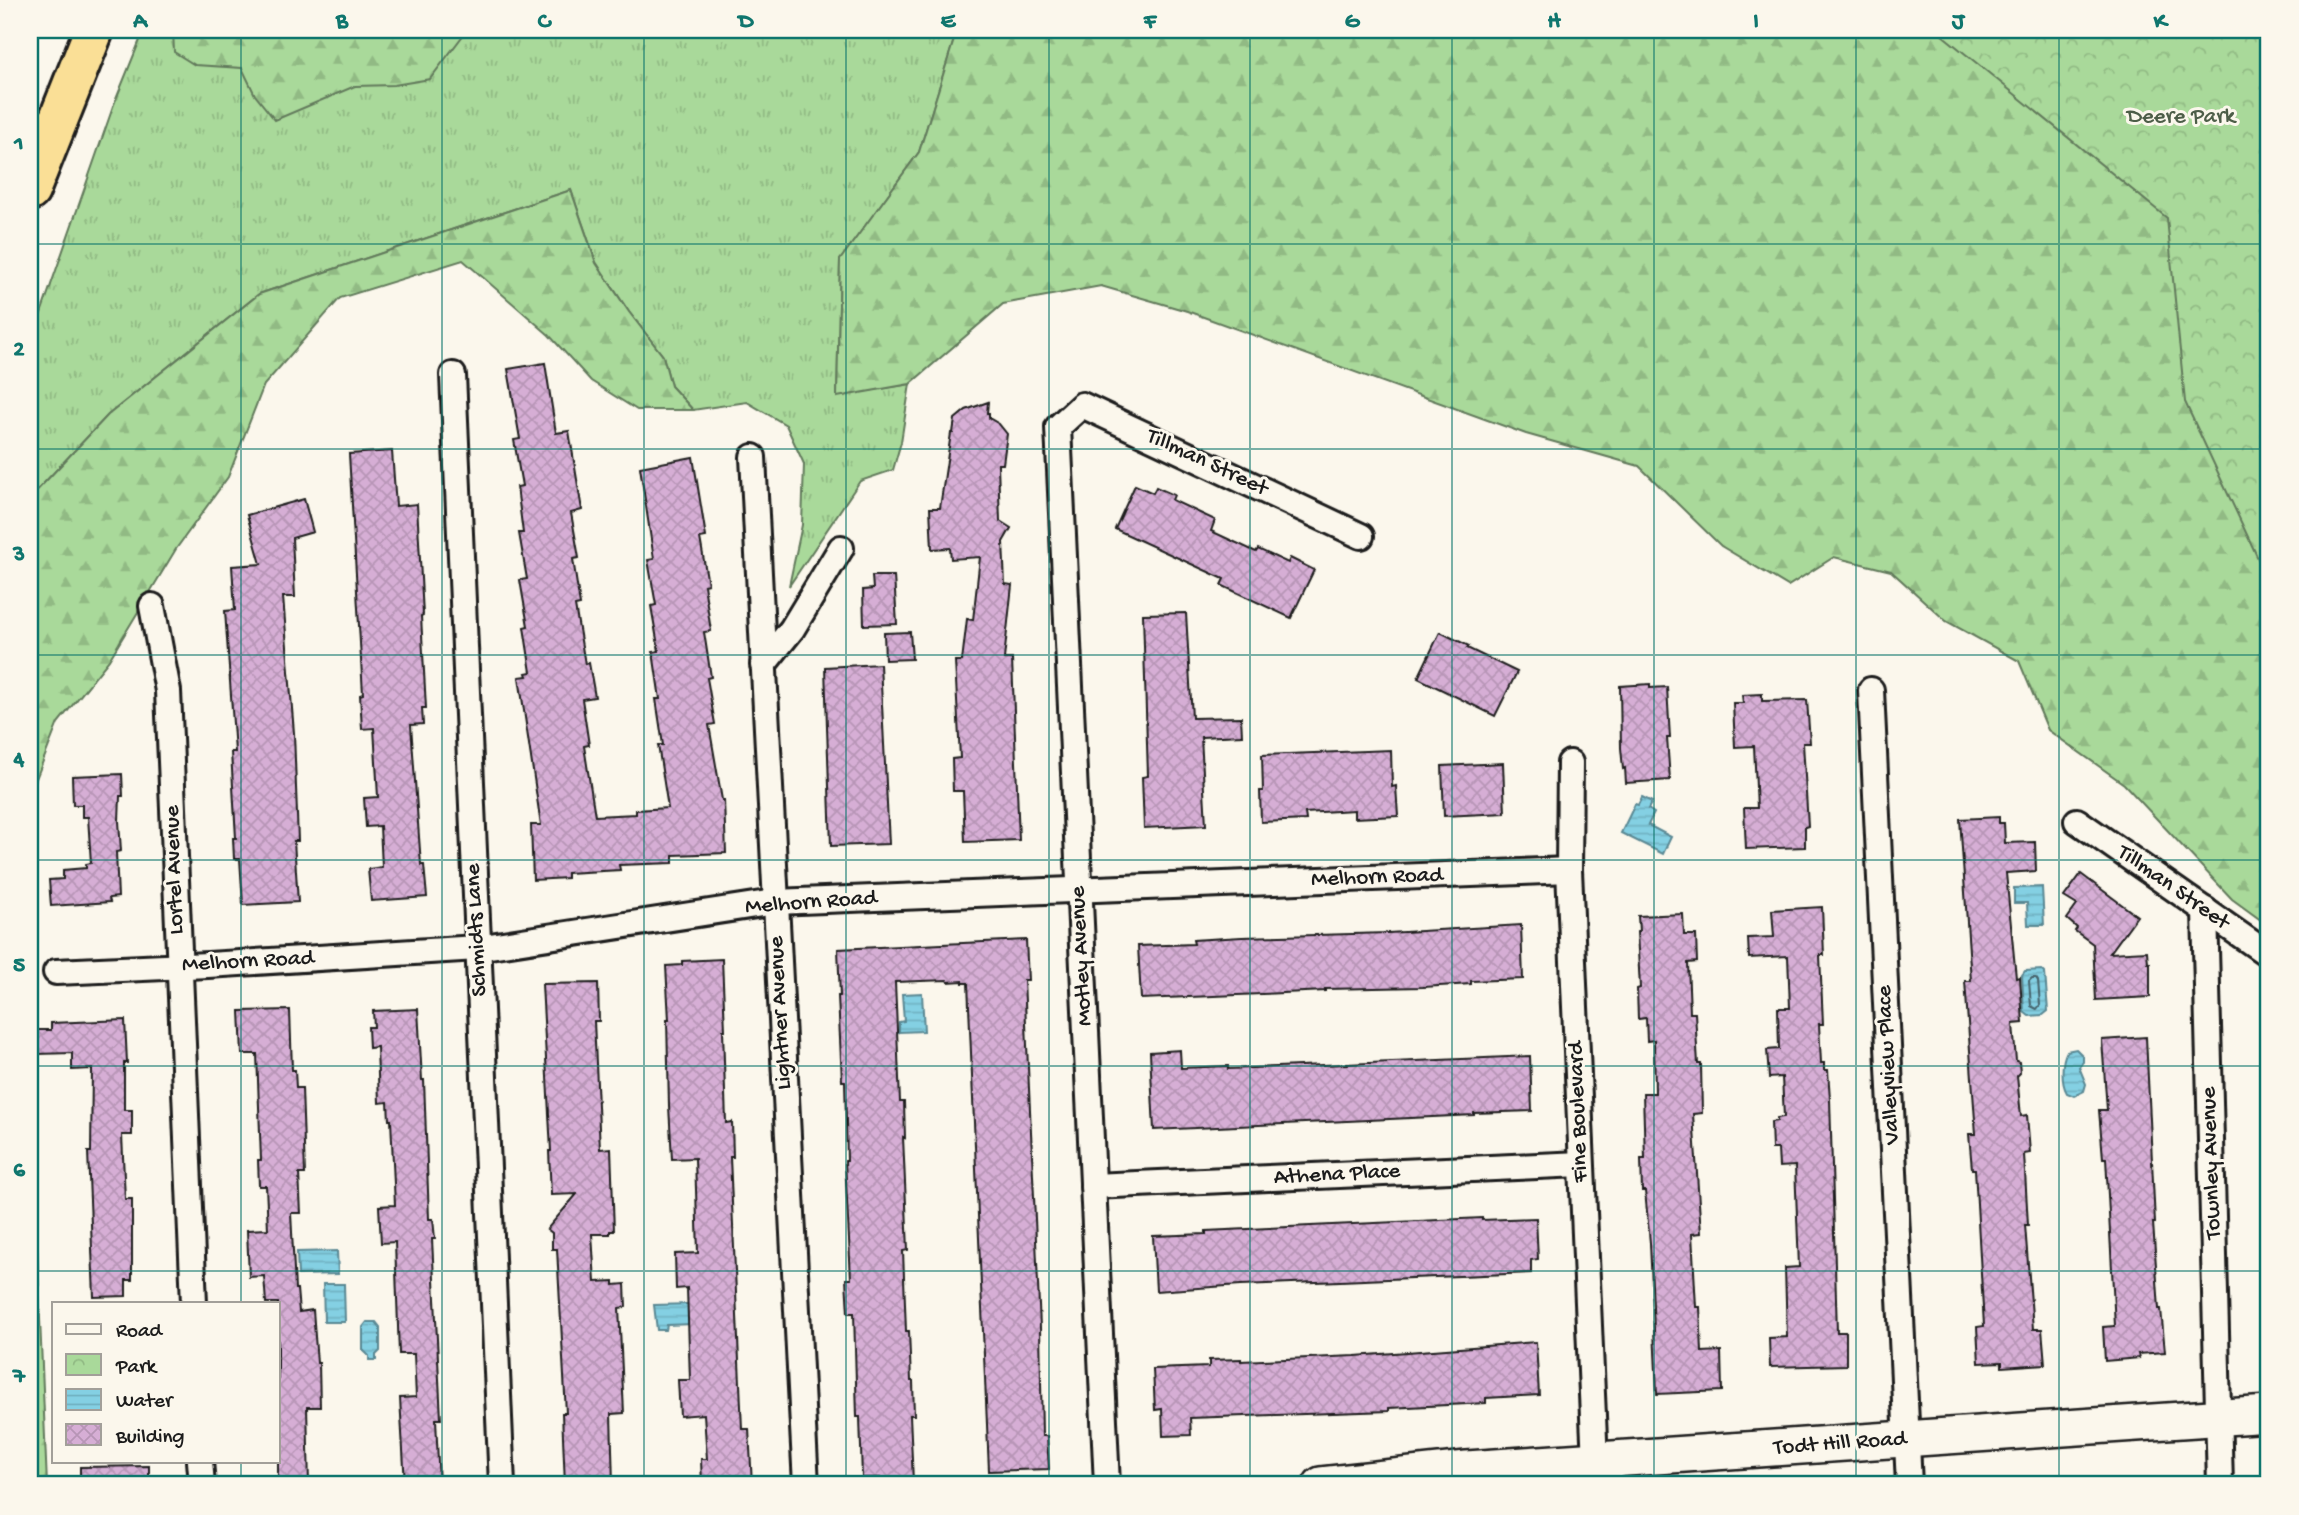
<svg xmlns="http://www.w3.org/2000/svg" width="2299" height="1515" font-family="'Gochi Hand',sans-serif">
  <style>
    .grass { fill: url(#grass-tufts); stroke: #627a5b; stroke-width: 2 }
    .forest { fill: url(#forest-firs); stroke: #627a5b; stroke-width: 2 }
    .park { fill: url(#park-crowns); stroke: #627a5b; stroke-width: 2 }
    .water { fill: url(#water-rules); stroke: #5a8893; stroke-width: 2 }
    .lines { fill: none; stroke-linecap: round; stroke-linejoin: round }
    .shore { stroke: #46646c; stroke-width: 2 }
    .building { fill: url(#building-cross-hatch); stroke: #1c1c1c; stroke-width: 2 }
    .street-casing { stroke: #1c1c1c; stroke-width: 30 }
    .secondary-casing { stroke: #1c1c1c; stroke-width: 40 }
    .highway-casing { stroke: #1c1c1c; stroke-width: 44 }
    .street { stroke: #fbf7ec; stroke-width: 24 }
    .secondary { stroke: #fbf7ec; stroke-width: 35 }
    .highway { stroke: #fadf96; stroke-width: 38 }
    .grid { fill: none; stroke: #0f766e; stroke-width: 2; stroke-opacity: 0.55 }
    .labels { text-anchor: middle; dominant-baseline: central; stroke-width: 6; stroke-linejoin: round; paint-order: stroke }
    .park-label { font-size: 23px; fill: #4d5e48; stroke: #fbf7ec }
    .street-label { font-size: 23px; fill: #1c1c1c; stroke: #fbf7ec }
    .neatline { fill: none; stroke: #0f766e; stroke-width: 2.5 }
    .grid-label { font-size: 23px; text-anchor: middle; font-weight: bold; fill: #0f766e }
  </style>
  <defs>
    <pattern id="grass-tufts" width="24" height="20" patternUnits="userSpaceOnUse" patternTransform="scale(1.75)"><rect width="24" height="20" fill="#a9d99a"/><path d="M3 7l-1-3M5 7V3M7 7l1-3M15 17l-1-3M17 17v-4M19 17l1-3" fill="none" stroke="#91ba84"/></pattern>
    <pattern id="forest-firs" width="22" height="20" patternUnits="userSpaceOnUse" patternTransform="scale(1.75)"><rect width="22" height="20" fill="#a9d99a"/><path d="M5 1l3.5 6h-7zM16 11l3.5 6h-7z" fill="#91ba84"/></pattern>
    <pattern id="park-crowns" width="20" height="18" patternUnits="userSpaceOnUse" patternTransform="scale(1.75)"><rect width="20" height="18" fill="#a9d99a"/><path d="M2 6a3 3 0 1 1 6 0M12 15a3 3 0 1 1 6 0" fill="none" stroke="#91ba84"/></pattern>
    <pattern id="water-rules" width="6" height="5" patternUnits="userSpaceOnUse" patternTransform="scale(1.75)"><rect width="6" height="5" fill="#84d0e3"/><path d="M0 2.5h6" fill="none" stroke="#71b2c2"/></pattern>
    <pattern id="building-cross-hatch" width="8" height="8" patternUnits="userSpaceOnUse" patternTransform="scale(1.75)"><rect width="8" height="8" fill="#d6aed5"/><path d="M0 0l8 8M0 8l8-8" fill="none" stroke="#b795b6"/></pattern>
  </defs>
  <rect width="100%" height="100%" fill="#fbf7ec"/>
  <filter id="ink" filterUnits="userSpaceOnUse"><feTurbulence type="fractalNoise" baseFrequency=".0143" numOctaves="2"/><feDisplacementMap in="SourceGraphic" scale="14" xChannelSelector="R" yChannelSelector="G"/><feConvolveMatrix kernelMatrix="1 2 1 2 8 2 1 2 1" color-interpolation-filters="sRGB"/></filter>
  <g filter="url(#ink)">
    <polygon class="grass" points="144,30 957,30 919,152 840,260 837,396 910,384 901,442 893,470 860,481 789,586 802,525 804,464 786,425 747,402 693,410 671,386 663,356 629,312 596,262 571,190 259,294 108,415 30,498 30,345 114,104"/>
    <g class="forest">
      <polygon points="173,30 467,30 430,79 394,85 355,86 275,120 255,95 242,68 195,65 174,52"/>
      <polygon points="957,30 2269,30 2269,926 2232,899 2124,784 2048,730 2019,661 1946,621 1891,571 1834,557 1788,586 1721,546 1639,466 1526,434 1187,311 1101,286 1003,304 910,384 837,397 840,260 919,152"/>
      <polygon points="571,190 596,263 629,312 663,356 671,386 693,410 637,410 591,381 549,335 463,260 340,298 264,385 228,477 176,549 109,660 58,723 30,794 30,498 108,415 259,294"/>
      <polygon points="37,1247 47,1485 30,1485 30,1248"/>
    </g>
    <polygon class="park" points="1936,30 2269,30 2269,582 2185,402 2167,218"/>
    <g class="water">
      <polygon points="1642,797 1652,802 1648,809 1654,813 1648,825 1671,837 1663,854 1621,833 1635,804 1638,805"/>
      <polygon points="2042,887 2044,925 2028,925 2027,903 2014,903 2014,888"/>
      <polygon points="2042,970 2045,973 2048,1011 2043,1015 2029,1016 2024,1012 2022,975 2025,971"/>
      <polygon points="922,993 924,1031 899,1032 899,1022 904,1021 902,994"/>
      <path d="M2076,1049L2083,1056V1062L2079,1067L2086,1084L2084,1091L2074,1096L2067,1093C2061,1083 2061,1062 2067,1051Z"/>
      <polygon points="337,1251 338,1274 298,1275 297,1252"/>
      <polygon points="323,1284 344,1284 345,1322 324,1322"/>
      <polygon points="692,1304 693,1324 667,1325 666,1330 657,1330 654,1305"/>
      <polygon points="367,1322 376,1322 380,1327 380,1351 376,1355 376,1360 369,1360 369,1356 363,1350 363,1327"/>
    </g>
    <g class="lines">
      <polygon class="shore" points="2032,978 2036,978 2038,981 2040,1005 2037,1009 2031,1006 2029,981"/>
    </g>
    <g class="building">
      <polygon points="545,363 556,433 569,431 582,510 571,513 579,558 573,559 580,605 575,606 585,664 589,663 595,697 582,699 589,745 584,746 595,816 636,814 636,810 668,808 658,745 663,745 656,699 660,699 653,652 659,651 651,606 656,605 648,560 654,559 640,467 693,457 706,537 700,538 708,584 704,585 711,631 704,632 711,677 707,678 715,724 709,725 722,800 724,800 726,853 673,855 673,863 619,865 620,870 567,873 567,878 533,880 531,825 541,825 519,677 527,676 526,673 531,672 524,627 528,626 520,580 527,579 519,533 523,533 517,487 522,486 514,440 520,439 508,369"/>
      <polygon points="988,402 987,413 989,413 989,418 999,424 1007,434 1003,464 998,464 1000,521 1011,528 1003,542 1005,584 1012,585 1004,659 1012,659 1019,840 965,842 963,791 953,791 952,759 960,758 955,661 962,661 967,619 973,620 980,557 951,559 950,548 932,549 930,508 940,508 951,433 953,433 955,419 966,410"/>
      <polygon points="392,451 396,506 417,504 423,615 421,616 426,708 422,708 423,724 411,725 421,865 424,865 427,897 371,901 368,869 382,867 380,826 366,827 364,798 378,797 374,728 362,729 360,695 363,694 349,454"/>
      <polygon points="1135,485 1153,493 1156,487 1174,495 1172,500 1215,520 1211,531 1256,552 1258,549 1288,563 1290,558 1314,570 1291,618 1221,585 1224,579 1115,529"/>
      <polygon points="304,499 313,532 292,538 295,597 283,597 294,733 298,841 294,841 298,902 243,905 240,859 234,859 233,838 236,838 231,752 235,752 225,611 235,610 232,566 261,564 247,515"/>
      <polygon points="872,576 894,576 897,624 864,625 863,590 873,589"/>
      <polygon points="1186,613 1192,718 1241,717 1242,735 1201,737 1206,825 1144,828 1142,777 1148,776 1143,614"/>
      <polygon points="910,632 912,659 885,660 884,633"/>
      <polygon points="1440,632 1469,646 1467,648 1517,672 1495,716 1418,678"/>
      <polygon points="880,664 889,844 831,846 825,667"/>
      <polygon points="1650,684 1650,688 1667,687 1670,738 1667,738 1670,780 1626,783 1625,768 1623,769 1621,748 1620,686"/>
      <polygon points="1762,694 1762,701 1807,700 1810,743 1803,743 1808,826 1805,827 1805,847 1746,849 1744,808 1757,808 1754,746 1735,747 1733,703 1743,703 1742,695"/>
      <polygon points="1391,750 1392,787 1396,786 1398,816 1354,818 1354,810 1305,813 1306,820 1261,822 1260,791 1263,791 1262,755"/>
      <polygon points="1503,763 1505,813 1444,816 1442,766"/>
      <polygon points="122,774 123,796 120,796 119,821 121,851 116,852 118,897 109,898 110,902 51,906 49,880 63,879 63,870 86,868 86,864 91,863 88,817 82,817 82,805 73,805 72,776"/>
      <polygon points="1999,817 1999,823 2004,823 2005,843 2035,842 2036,871 2006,873 2016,978 2020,977 2023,1023 2013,1024 2016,1061 2019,1062 2020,1073 2017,1076 2021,1116 2027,1115 2030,1153 2024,1154 2028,1225 2025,1225 2033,1329 2042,1329 2045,1364 2002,1367 2002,1362 1979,1363 1977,1327 1984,1326 1975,1169 1972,1169 1969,1134 1976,1134 1965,981 1971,981 1960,819"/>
      <polygon points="2081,874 2137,916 2110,953 2147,951 2148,963 2150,963 2150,997 2096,1000 2093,944 2075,931 2077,928 2067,919 2077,905 2064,897"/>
      <polygon points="1822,907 1824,955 1820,955 1823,1024 1819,1024 1821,1063 1824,1063 1824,1070 1828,1070 1830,1099 1837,1332 1846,1332 1846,1365 1770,1367 1769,1338 1787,1337 1785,1268 1799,1267 1795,1166 1779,1167 1778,1149 1772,1149 1771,1122 1777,1121 1777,1118 1784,1117 1782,1077 1769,1078 1767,1050 1779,1049 1778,1008 1790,1008 1788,956 1749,958 1748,938 1774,937 1772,910"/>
      <polygon points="1683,914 1684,935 1696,935 1697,962 1688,963 1690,1013 1695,1013 1698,1064 1701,1064 1702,1113 1693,1114 1701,1233 1692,1234 1696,1307 1700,1307 1702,1352 1721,1351 1722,1391 1657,1394 1650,1243 1645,1191 1642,1191 1641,1159 1645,1159 1643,1093 1655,1093 1654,1040 1647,1041 1646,1018 1638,1019 1637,989 1640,988 1637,932 1639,931 1638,916"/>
      <polygon points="1521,925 1523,979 1471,981 1471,984 1423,987 1325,989 1325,991 1262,994 1141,999 1138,946 1194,944 1193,940 1242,937 1388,933"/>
      <polygon points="1026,940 1028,980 1024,980 1040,1327 1042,1436 1047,1436 1049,1469 989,1471 968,983 963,983 963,981 948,982 947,980 895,982 900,1102 904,1102 905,1138 903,1137 908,1250 903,1251 906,1331 909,1331 911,1381 913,1381 914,1415 910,1415 913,1482 880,1484 880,1478 862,1478 860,1417 857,1417 854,1313 848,1313 846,1279 851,1279 845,1161 847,1161 845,1081 842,1081 838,996 840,996 838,949"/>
      <polygon points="722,959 725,1030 723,1030 726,1123 732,1122 733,1157 730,1157 742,1429 749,1429 752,1485 702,1485 701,1459 707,1459 704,1414 680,1416 678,1380 690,1380 687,1288 676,1289 675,1254 698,1253 695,1158 672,1159 669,1106 667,1020 669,1020 666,966 682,965 682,961"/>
      <polygon points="598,983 599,1021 594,1021 600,1149 611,1148 614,1231 610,1231 610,1234 592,1234 595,1282 614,1281 614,1285 625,1284 626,1307 619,1308 624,1413 611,1414 613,1484 565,1485 562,1413 566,1413 557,1249 552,1249 552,1233 547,1229 577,1194 551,1195 549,1151 551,1151 542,984"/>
      <polygon points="418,1009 422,1080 424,1080 429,1219 433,1219 435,1239 432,1239 441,1419 436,1419 439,1485 405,1485 400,1398 416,1397 414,1354 399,1354 395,1242 381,1243 379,1206 395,1205 391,1120 389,1120 388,1102 379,1103 377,1047 369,1048 368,1027 374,1027 373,1011"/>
      <polygon points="290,1010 292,1070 295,1070 296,1088 302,1088 305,1174 299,1174 301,1213 291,1213 295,1289 297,1289 299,1312 313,1310 317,1363 319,1363 320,1407 307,1407 309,1485 278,1485 278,1303 266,1303 264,1276 249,1277 247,1230 268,1229 266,1186 259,1186 258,1160 261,1160 257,1054 242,1054 240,1011"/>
      <polygon points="125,1020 127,1063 124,1063 124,1110 132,1110 132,1135 122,1135 125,1199 132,1199 132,1280 126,1280 126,1296 94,1297 88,1152 91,1152 92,1069 72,1070 72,1053 37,1054 36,1030 51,1030 51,1023"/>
      <polygon points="2146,1037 2155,1223 2153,1223 2159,1309 2161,1309 2165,1352 2138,1354 2139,1358 2105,1361 2103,1327 2115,1326 2106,1158 2103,1158 2099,1110 2107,1110 2102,1040"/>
      <polygon points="1180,1050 1181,1068 1228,1066 1228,1069 1277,1067 1530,1056 1532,1111 1474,1113 1474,1115 1154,1130 1150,1052"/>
      <polygon points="1482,1218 1482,1220 1536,1218 1538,1259 1531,1260 1531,1273 1241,1285 1156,1291 1153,1236 1206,1234 1206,1231"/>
      <polygon points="1536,1342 1539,1395 1486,1398 1486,1403 1389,1408 1389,1411 1190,1418 1191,1435 1163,1436 1162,1409 1155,1410 1153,1369 1209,1367 1209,1360 1241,1359 1241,1361 1355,1356"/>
      <polygon points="149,1466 149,1485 80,1485 80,1467"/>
    </g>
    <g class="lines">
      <defs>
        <g id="street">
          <polyline points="453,375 502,1485"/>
          <polyline points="753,457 806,1485"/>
          <polyline points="152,606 168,691 194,1303"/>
          <polyline points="763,665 792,629 841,548"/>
          <polyline points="1871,690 1909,1485"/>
          <polyline points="1570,763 1569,870 1596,1485"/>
          <polyline points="2077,821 2269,955"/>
          <polyline points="2205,910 2220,1485"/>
          <polyline points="56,972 208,965 477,948 775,902 1569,870"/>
          <polyline points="1093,1186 1581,1164"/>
          <polyline points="200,1461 202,1485"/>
          <polyline points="1107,1485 1058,427 1082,405 1361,536"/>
        </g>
        <polyline id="secondary" points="1321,1485 1467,1469 2269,1414"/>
        <polyline id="highway" points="30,191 94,30"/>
      </defs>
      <use href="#street" class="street-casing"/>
      <use href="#secondary" class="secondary-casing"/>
      <use href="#highway" class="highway-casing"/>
      <use href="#street" class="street"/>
      <use href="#secondary" class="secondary"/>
      <use href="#highway" class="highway"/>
    </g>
  </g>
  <path class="grid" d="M241,30V1303M442,30V1485M644,30V1485M846,30V1485M1049,30V1485M1250,30V1485M1452,30V1485M1654,30V1485M1856,30V1485M2059,30V1485M30,244H2269M30,449H2269M30,655H2269M30,860H2269M30,1066H2269M30,1271H2269M241,1461V1485"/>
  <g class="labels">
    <g class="park-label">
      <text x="2181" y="117">Deere Park</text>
    </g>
    <g class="street-label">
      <text transform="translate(1207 463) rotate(25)">Tillman Street</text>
      <text transform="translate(175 870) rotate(-92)">Lortel Avenue</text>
      <text transform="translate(1377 878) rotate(-2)">Melhorn Road</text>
      <text transform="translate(2173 888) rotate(35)">Tillman Street</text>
      <text transform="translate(811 903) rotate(-4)">Melhorn Road</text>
      <text transform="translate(477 930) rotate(-93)">Schmidts Lane</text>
      <text transform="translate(1082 956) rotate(-93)">Motley Avenue</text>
      <text transform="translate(248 962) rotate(-3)">Melhorn Road</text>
      <text transform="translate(781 1013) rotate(-93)">Lightner Avenue</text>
      <text transform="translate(1889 1065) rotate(-93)">Valleyview Place</text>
      <text transform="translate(1579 1112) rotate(-92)">Fine Boulevard</text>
      <text transform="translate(2212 1163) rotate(-92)">Townley Avenue</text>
      <text transform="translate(1337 1175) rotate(-3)">Athena Place</text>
      <text transform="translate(1840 1444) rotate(-4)">Todt Hill Road</text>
    </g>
  </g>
  <rect width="2299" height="1515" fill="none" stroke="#fbf7ec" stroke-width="77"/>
  <rect x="52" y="1302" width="228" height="161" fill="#fbf7ec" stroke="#a29f99" stroke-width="2"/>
  <rect x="66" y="1324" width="35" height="10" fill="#fbf7ec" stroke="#a29f99" stroke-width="2"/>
  <text x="116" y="1336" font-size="21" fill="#1c1c1c">Road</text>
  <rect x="66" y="1354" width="35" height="21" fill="url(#park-crowns)" stroke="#a29f99" stroke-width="2"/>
  <text x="116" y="1372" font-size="21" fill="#1c1c1c">Park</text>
  <rect x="66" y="1389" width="35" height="21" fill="url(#water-rules)" stroke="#a29f99" stroke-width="2"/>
  <text x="116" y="1406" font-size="21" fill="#1c1c1c">Water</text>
  <rect x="66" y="1424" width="35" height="21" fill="url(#building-cross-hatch)" stroke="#a29f99" stroke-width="2"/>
  <text x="116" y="1442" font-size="21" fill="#1c1c1c">Building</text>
  <rect x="38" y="38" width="2222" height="1438" class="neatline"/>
  <g class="grid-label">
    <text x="140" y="27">A</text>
    <text x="342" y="27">B</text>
    <text x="544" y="27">C</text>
    <text x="746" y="27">D</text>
    <text x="948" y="27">E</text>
    <text x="1150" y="27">F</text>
    <text x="1352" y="27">G</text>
    <text x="1554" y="27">H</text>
    <text x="1756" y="27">I</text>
    <text x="1958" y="27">J</text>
    <text x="2160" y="27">K</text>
    <text x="19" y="149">1</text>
    <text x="19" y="355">2</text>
    <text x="19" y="560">3</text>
    <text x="19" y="765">4</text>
    <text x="19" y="971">5</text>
    <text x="19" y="1176">6</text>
    <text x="19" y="1382">7</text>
  </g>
</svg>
